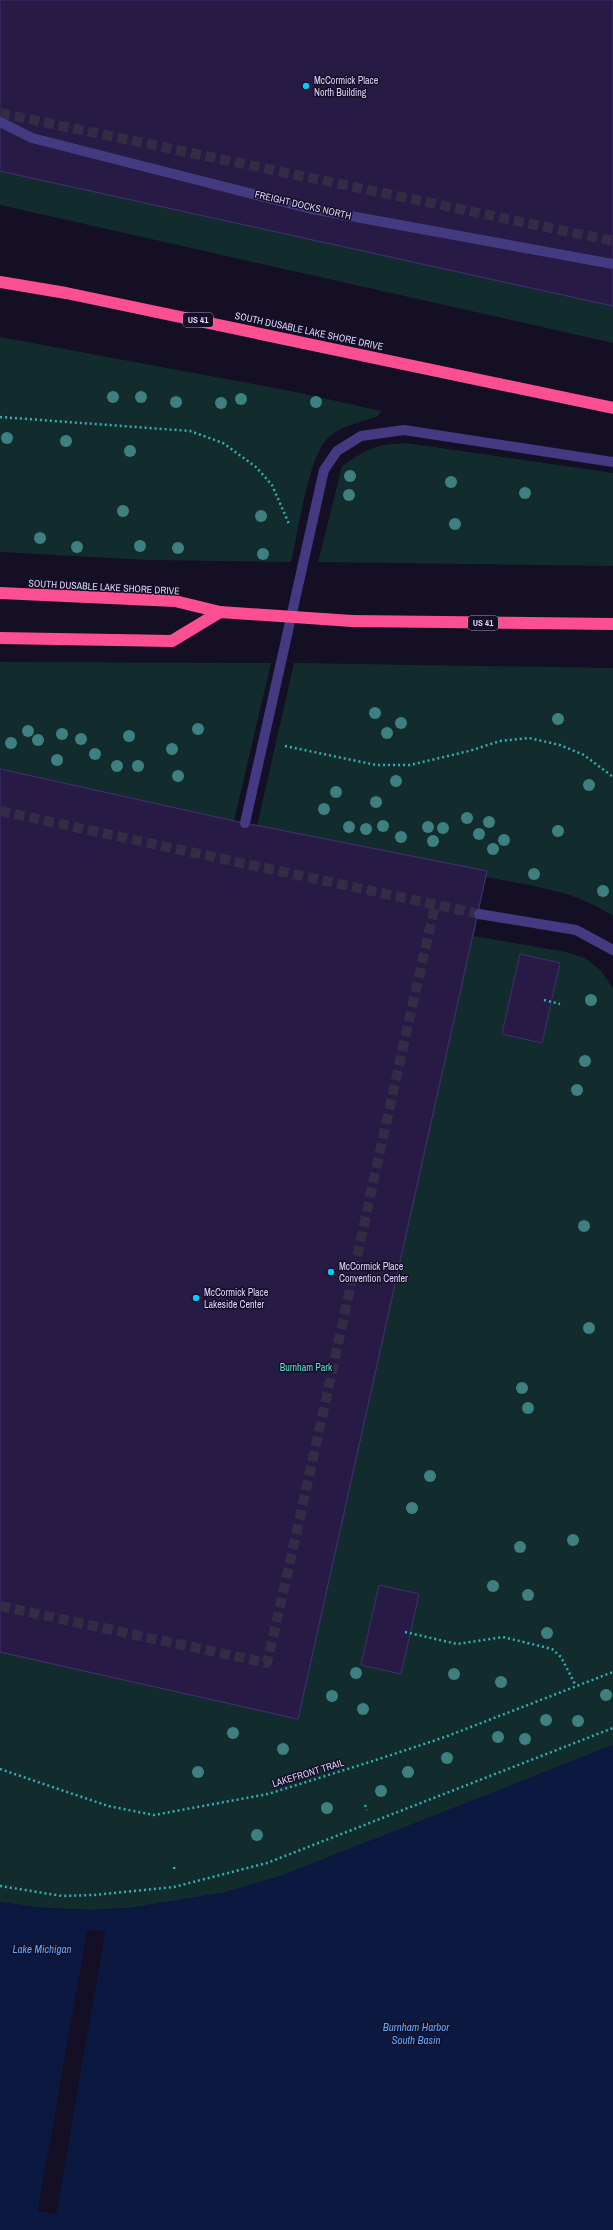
<svg xmlns="http://www.w3.org/2000/svg" width="613" height="2230" font-family="'Archivo Narrow',sans-serif">
  <style>
    .green { fill: #122c2e }
    .water { fill: #0b1941; fill-rule: evenodd }
    .pier { fill: #140f24; fill-rule: evenodd }
    .building { fill: #271b45; stroke: #412d70 }
    .lines { fill: none; stroke-linecap: round; stroke-linejoin: round }
    .minor-tunnel { stroke: #322c45; stroke-width: 10; stroke-dasharray: 10 5; stroke-linecap: butt }
    .path { stroke: #31b0b4; stroke-width: 2.5; stroke-dasharray: 2 3; stroke-linecap: butt }
    .service { stroke: #443a82; stroke-width: 10 }
    .minor { stroke: #443a82; stroke-width: 10 }
    .motorway { stroke: #fc4f92; stroke-width: 12 }
    .motorway-bridge { stroke: #fc4f92; stroke-width: 12 }
    .tree { fill: #3d807f }
    .poi-dot { fill: #04caf8; stroke: #140f24; stroke-width: 1.5 }
    .labels { text-anchor: middle; dominant-baseline: central; stroke-width: 3; stroke-linejoin: round; paint-order: stroke }
    .shield { fill: #140f24; stroke: #9f98bd; stroke-width: 1 }
    .shield-label { font-size: 9px; font-weight: bold; fill: #dbd2fe }
    .poi-label { font-size: 10px; fill: #dbd2fe; stroke: #140f24; text-anchor: start }
    .street-label { font-size: 10px; fill: #dbd2fe; stroke: #140f24 }
    .park-label { font-size: 10px; fill: #5fddc9; stroke: #140f24 }
    .water-label { font-size: 11px; font-style: italic; fill: #62a7fc; stroke: #140f24 }
  </style>
  <rect width="100%" height="100%" fill="#140f24"/>
  <g class="green">
    <polygon points="0,171 613,306 613,343 0,205"/>
    <path d="M0,337L296,392L381,411L378,416C361,422 342,425 328,438C308,457 298,533 291,562L148,560L0,552Z"/>
    <path d="M406,443L613,473V566L318,562L342,466C369,448 374,445 406,443Z"/>
    <path d="M0,662L271,663L234,821L257,826L294,663L613,668V916C575,890 531,886 486,877L474,936L566,952L585,958L601,971L613,988V1745L281,1876L222,1893L129,1908L91,1910L42,1908L0,1902Z"/>
  </g>
  <path class="water" d="M613,1745V2230H0V1902L42,1908L91,1910L129,1908L222,1893L281,1876ZM88,1930L105,1932L56,2214L38,2211Z"/>
  <path class="pier" d="M87,1930L105,1932L56,2214L38,2211ZM89,1932L102,1934L55,2212L40,2209Z"/>
  <g class="building">
    <polygon points="0,0 613,0 613,306 0,171"/>
    <polygon points="0,0 613,0 613,306 0,171"/>
    <polygon points="0,769 234,821 487,871 298,1719 0,1652 0,1521 197,1564 332,976 0,903"/>
    <polygon points="0,769 234,821 487,871 298,1719 0,1652"/>
    <polygon points="520,954 560,963 542,1043 502,1034"/>
    <polygon points="379,1585 419,1594 401,1674 361,1665"/>
  </g>
  <g class="lines">
    <g class="minor-tunnel">
      <polyline points="0,113 613,241"/>
      <polyline points="0,811 479,914"/>
      <path d="M0,1606L267,1663C325,1411 377,1158 435,906"/>
    </g>
    <g class="path">
      <polyline points="0,417 190,431 223,443 256,467 272,485 289,524"/>
      <polyline points="285,746 376,765 410,765 469,751 500,741 529,738 560,745 584,755 613,777"/>
      <polyline points="544,1000 560,1004"/>
      <polyline points="405,1632 457,1644 503,1637 552,1649 561,1657 576,1686"/>
      <polyline points="0,1769 108,1806 154,1815 268,1794 373,1761 445,1737 613,1672"/>
      <polyline points="365,1805 367,1810"/>
      <polyline points="174,1867 175,1871"/>
      <polyline points="0,1886 62,1896 93,1895 174,1887 267,1863 613,1728"/>
    </g>
    <g class="service">
      <polyline points="0,122 32,138 312,209 613,264"/>
      <polyline points="245,823 324,470 337,451 361,436 404,430 613,462"/>
    </g>
    <polyline class="minor" points="479,914 576,930 613,950"/>
    <g class="motorway">
      <polyline points="0,282 66,293 613,408"/>
      <polyline points="0,593 175,601 220,612"/>
      <polyline points="352,621 613,624"/>
      <polyline points="0,638 172,641 220,612"/>
    </g>
    <polyline class="motorway-bridge" points="220,612 352,621"/>
  </g>
  <g class="tree">
    <circle cx="113" cy="397" r="6"/>
    <circle cx="141" cy="397" r="6"/>
    <circle cx="241" cy="399" r="6"/>
    <circle cx="176" cy="402" r="6"/>
    <circle cx="316" cy="402" r="6"/>
    <circle cx="221" cy="403" r="6"/>
    <circle cx="7" cy="438" r="6"/>
    <circle cx="66" cy="441" r="6"/>
    <circle cx="130" cy="451" r="6"/>
    <circle cx="350" cy="476" r="6"/>
    <circle cx="451" cy="482" r="6"/>
    <circle cx="525" cy="493" r="6"/>
    <circle cx="349" cy="495" r="6"/>
    <circle cx="123" cy="511" r="6"/>
    <circle cx="261" cy="516" r="6"/>
    <circle cx="455" cy="524" r="6"/>
    <circle cx="40" cy="538" r="6"/>
    <circle cx="140" cy="546" r="6"/>
    <circle cx="77" cy="547" r="6"/>
    <circle cx="178" cy="548" r="6"/>
    <circle cx="263" cy="554" r="6"/>
    <circle cx="375" cy="713" r="6"/>
    <circle cx="558" cy="719" r="6"/>
    <circle cx="401" cy="723" r="6"/>
    <circle cx="198" cy="729" r="6"/>
    <circle cx="28" cy="731" r="6"/>
    <circle cx="387" cy="733" r="6"/>
    <circle cx="62" cy="734" r="6"/>
    <circle cx="129" cy="736" r="6"/>
    <circle cx="81" cy="739" r="6"/>
    <circle cx="38" cy="740" r="6"/>
    <circle cx="11" cy="743" r="6"/>
    <circle cx="172" cy="749" r="6"/>
    <circle cx="95" cy="754" r="6"/>
    <circle cx="57" cy="760" r="6"/>
    <circle cx="117" cy="766" r="6"/>
    <circle cx="138" cy="766" r="6"/>
    <circle cx="178" cy="776" r="6"/>
    <circle cx="396" cy="781" r="6"/>
    <circle cx="589" cy="785" r="6"/>
    <circle cx="336" cy="792" r="6"/>
    <circle cx="376" cy="802" r="6"/>
    <circle cx="324" cy="809" r="6"/>
    <circle cx="467" cy="818" r="6"/>
    <circle cx="489" cy="822" r="6"/>
    <circle cx="383" cy="826" r="6"/>
    <circle cx="349" cy="827" r="6"/>
    <circle cx="428" cy="827" r="6"/>
    <circle cx="443" cy="828" r="6"/>
    <circle cx="366" cy="829" r="6"/>
    <circle cx="558" cy="831" r="6"/>
    <circle cx="479" cy="834" r="6"/>
    <circle cx="401" cy="837" r="6"/>
    <circle cx="504" cy="840" r="6"/>
    <circle cx="433" cy="841" r="6"/>
    <circle cx="493" cy="849" r="6"/>
    <circle cx="534" cy="874" r="6"/>
    <circle cx="603" cy="891" r="6"/>
    <circle cx="591" cy="1000" r="6"/>
    <circle cx="585" cy="1061" r="6"/>
    <circle cx="577" cy="1090" r="6"/>
    <circle cx="584" cy="1226" r="6"/>
    <circle cx="589" cy="1328" r="6"/>
    <circle cx="522" cy="1388" r="6"/>
    <circle cx="528" cy="1408" r="6"/>
    <circle cx="430" cy="1476" r="6"/>
    <circle cx="412" cy="1508" r="6"/>
    <circle cx="573" cy="1540" r="6"/>
    <circle cx="520" cy="1547" r="6"/>
    <circle cx="493" cy="1586" r="6"/>
    <circle cx="528" cy="1595" r="6"/>
    <circle cx="547" cy="1633" r="6"/>
    <circle cx="356" cy="1673" r="6"/>
    <circle cx="454" cy="1674" r="6"/>
    <circle cx="501" cy="1682" r="6"/>
    <circle cx="606" cy="1695" r="6"/>
    <circle cx="332" cy="1696" r="6"/>
    <circle cx="363" cy="1709" r="6"/>
    <circle cx="546" cy="1720" r="6"/>
    <circle cx="578" cy="1721" r="6"/>
    <circle cx="233" cy="1733" r="6"/>
    <circle cx="498" cy="1737" r="6"/>
    <circle cx="525" cy="1739" r="6"/>
    <circle cx="283" cy="1749" r="6"/>
    <circle cx="447" cy="1758" r="6"/>
    <circle cx="198" cy="1772" r="6"/>
    <circle cx="408" cy="1772" r="6"/>
    <circle cx="381" cy="1791" r="6"/>
    <circle cx="327" cy="1808" r="6"/>
    <circle cx="257" cy="1835" r="6"/>
  </g>
  <g class="poi-dot">
    <circle cx="306" cy="86" r="4"/>
    <circle cx="331" cy="1272" r="4"/>
    <circle cx="196" cy="1298" r="4"/>
  </g>
  <g class="labels">
    <g class="shield">
      <rect x="183" y="313" width="30" height="14" rx="3"/>
      <rect x="468" y="616" width="30" height="14" rx="3"/>
    </g>
    <g class="shield-label">
      <text x="198" y="320">US 41</text>
      <text x="483" y="623">US 41</text>
    </g>
    <g class="poi-label">
      <text x="314" y="80">McCormick Place<tspan x="314" dy="12">North Building</tspan></text>
      <text x="339" y="1266">McCormick Place<tspan x="339" dy="12">Convention Center</tspan></text>
      <text x="204" y="1292">McCormick Place<tspan x="204" dy="12">Lakeside Center</tspan></text>
    </g>
    <g class="street-label">
      <text transform="translate(303 205) rotate(13)">FREIGHT DOCKS NORTH</text>
      <text transform="translate(309 331) rotate(12)">SOUTH DUSABLE LAKE SHORE DRIVE</text>
      <text transform="translate(104 587) rotate(3)">SOUTH DUSABLE LAKE SHORE DRIVE</text>
      <text transform="translate(308 1773) rotate(-17)">LAKEFRONT TRAIL</text>
    </g>
    <g class="park-label">
      <text x="306" y="1367">Burnham Park</text>
    </g>
    <g class="water-label">
      <text x="42" y="1949">Lake Michigan</text>
      <text x="416" y="2027">Burnham Harbor<tspan x="416" dy="13">South Basin</tspan></text>
    </g>
  </g>
</svg>
